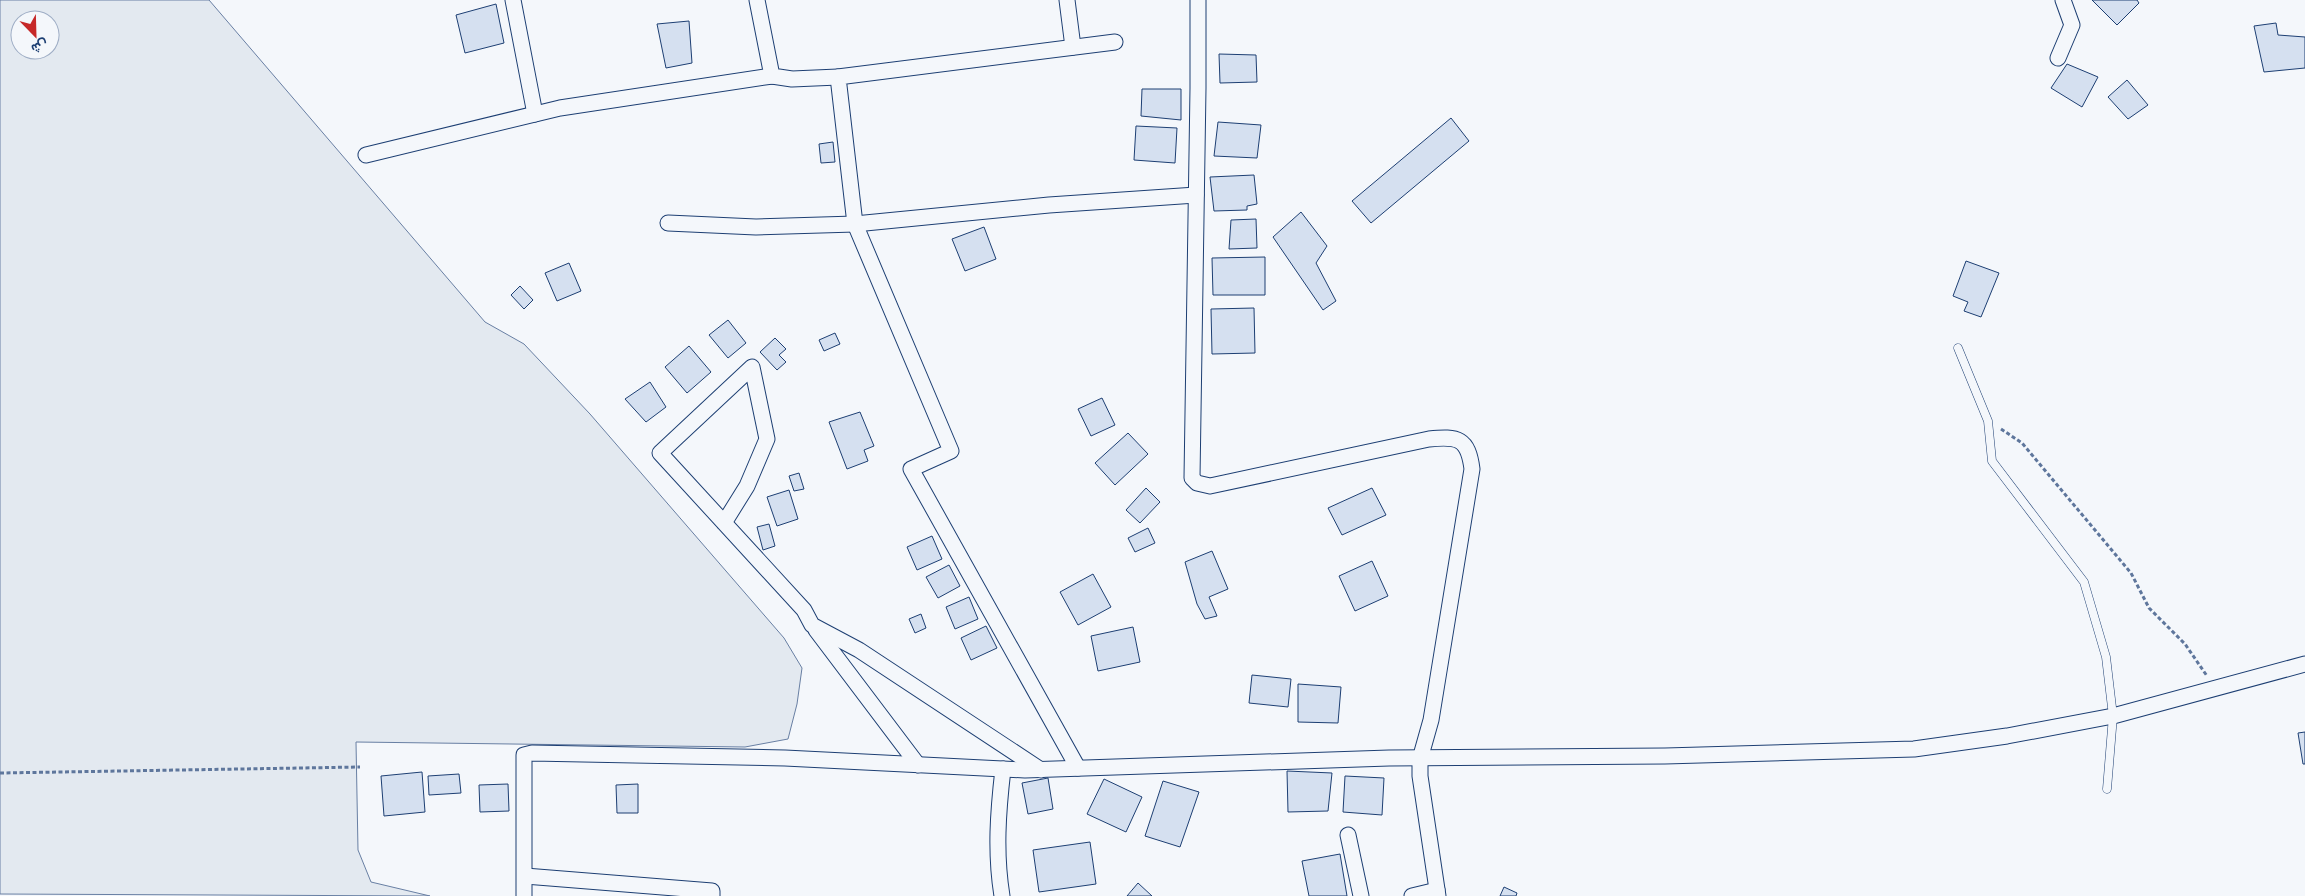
<svg xmlns="http://www.w3.org/2000/svg" width="2305" height="896" font-family="'PT Sans Narrow',Vazirmatn,sans-serif">
  <style>
    .green { fill: #e3e9f0; stroke: #687fa3; fill-rule: evenodd }
    .building { fill: #d5e0f0; stroke: #1d3f73 }
    .lines { fill: none; stroke-linecap: round; stroke-linejoin: round }
    .service-casing { stroke: #1d3f73; stroke-width: 9 }
    .minor-casing { stroke: #1d3f73; stroke-width: 17 }
    .path { stroke: #5e769c; stroke-width: 3; stroke-dasharray: 4 2.5; stroke-linecap: butt }
    .service { stroke: #f4f7fb; stroke-width: 8 }
    .minor { stroke: #f4f7fb; stroke-width: 15 }
  </style>
  <rect width="100%" height="100%" fill="#f4f7fb"/>
  <path class="green" d="M0,0H209L485,322L524,344L590,414L784,638L802,668L797,704L788,739L745,747L356,742L358,850L371,882L430,896L0,894ZM20,20H50V50H20Z"/>
  <g class="building">
    <polygon points="2092,0 2137,0 2139,3 2117,25"/>
    <polygon points="496,4 504,43 465,53 456,15"/>
    <polygon points="689,21 692,63 666,68 657,24"/>
    <polygon points="2276,23 2278,35 2305,37 2305,68 2264,72 2254,26"/>
    <polygon points="1219,54 1256,55 1257,82 1220,83"/>
    <polygon points="2067,64 2098,77 2082,107 2051,88"/>
    <polygon points="2127,80 2148,105 2128,119 2108,97"/>
    <polygon points="1142,89 1181,89 1181,120 1141,116"/>
    <polygon points="1451,118 1469,141 1371,223 1352,201"/>
    <polygon points="1218,122 1261,125 1257,158 1214,156"/>
    <polygon points="1136,126 1177,128 1175,163 1134,160"/>
    <polygon points="833,142 835,162 821,163 819,144"/>
    <polygon points="1254,175 1257,204 1247,206 1247,210 1214,211 1210,177"/>
    <polygon points="1301,212 1327,246 1316,263 1336,301 1323,310 1273,237"/>
    <polygon points="1256,219 1257,248 1229,249 1231,220"/>
    <polygon points="984,227 996,259 965,271 952,239"/>
    <polygon points="1265,257 1265,295 1213,295 1212,258"/>
    <polygon points="1966,261 1999,273 1981,317 1964,311 1968,302 1953,296"/>
    <polygon points="569,263 581,291 557,301 545,273"/>
    <polygon points="520,286 533,300 524,309 511,295"/>
    <polygon points="1254,308 1255,353 1212,354 1211,309"/>
    <polygon points="728,320 746,343 728,358 709,335"/>
    <polygon points="835,333 840,344 824,351 819,340"/>
    <polygon points="775,338 786,349 779,355 786,362 777,370 760,352"/>
    <polygon points="689,346 711,372 687,393 665,367"/>
    <polygon points="650,382 666,407 646,422 625,399"/>
    <polygon points="1102,398 1115,425 1091,436 1078,409"/>
    <polygon points="860,412 874,446 864,450 868,461 847,469 829,422"/>
    <polygon points="1128,433 1148,454 1115,485 1095,463"/>
    <polygon points="799,473 804,489 794,491 789,476"/>
    <polygon points="1146,488 1160,502 1140,523 1126,510"/>
    <polygon points="1372,488 1386,515 1342,535 1328,508"/>
    <polygon points="789,490 798,519 777,526 767,497"/>
    <polygon points="769,524 775,546 763,550 757,527"/>
    <polygon points="1148,528 1155,543 1135,552 1128,538"/>
    <polygon points="932,536 942,559 917,570 907,547"/>
    <polygon points="1212,551 1228,589 1209,597 1217,616 1205,619 1197,604 1185,562"/>
    <polygon points="1372,561 1388,596 1355,611 1339,576"/>
    <polygon points="949,565 960,586 938,598 926,577"/>
    <polygon points="1093,574 1111,607 1078,625 1060,592"/>
    <polygon points="969,597 978,619 955,629 946,607"/>
    <polygon points="921,614 926,628 915,633 909,619"/>
    <polygon points="986,626 997,648 971,660 961,638"/>
    <polygon points="1133,627 1140,662 1098,671 1091,636"/>
    <polygon points="1252,675 1291,679 1288,707 1249,703"/>
    <polygon points="1298,684 1341,687 1338,723 1298,722"/>
    <polygon points="2305,732 2305,764 2303,764 2298,733"/>
    <polygon points="1287,771 1332,773 1328,811 1288,812"/>
    <polygon points="422,772 425,812 384,816 381,776"/>
    <polygon points="459,774 461,793 429,795 428,776"/>
    <polygon points="1345,776 1384,778 1382,815 1343,812"/>
    <polygon points="1048,778 1053,809 1028,814 1022,783"/>
    <polygon points="1104,779 1142,797 1126,832 1087,814"/>
    <polygon points="1163,781 1199,792 1180,847 1145,836"/>
    <polygon points="508,784 509,811 480,812 479,785"/>
    <polygon points="638,784 638,813 617,813 616,785"/>
    <polygon points="1090,842 1096,884 1039,892 1033,850"/>
    <polygon points="1340,854 1347,896 1309,896 1302,861"/>
    <polygon points="1138,883 1152,896 1127,896"/>
    <polygon points="1504,887 1517,893 1516,896 1500,896"/>
  </g>
  <g class="lines">
    <defs>
      <polyline id="service" points="1958,348 1988,421 1992,461 2084,582 2106,657 2113,716 2107,789"/>
      <g id="minor">
        <polyline points="513,0 535,114"/>
        <polyline points="757,0 772,76 792,79 838,77"/>
        <polyline points="1067,0 1073,47"/>
        <path d="M1198,0V88L1192,478L1197,483L1210,486L1429,439C1458,436 1468,438 1472,469L1431,720L1420,759V776L1438,896"/>
        <polyline points="2058,58 2072,25 2063,0"/>
        <polyline points="366,155 560,108 772,76"/>
        <polyline points="668,223 756,227 855,224 1049,205 1196,195"/>
        <polyline points="724,523 747,486 767,439 752,367 660,453 804,610 812,625 859,650 1041,770"/>
        <polyline points="816,630 918,765"/>
        <polyline points="1078,768 911,469 951,451 855,224 838,77 1115,42"/>
        <polyline points="1348,835 1361,896"/>
        <polyline points="525,876 712,891 712,896"/>
        <polyline points="524,896 524,755 532,753 785,758 1025,770 1389,758 1665,756 1914,749 2007,736 2113,716 2305,664"/>
        <path d="M1002,896C995,853 998,812 1003,769"/>
        <polyline points="1412,896 1437,890"/>
      </g>
    </defs>
    <use href="#service" class="service-casing"/>
    <use href="#minor" class="minor-casing"/>
    <g class="path">
      <polyline points="2001,429 2022,443 2131,573 2149,608 2185,644 2207,676"/>
      <polyline points="0,773 360,767"/>
    </g>
    <use href="#service" class="service"/>
    <use href="#minor" class="minor"/>
  </g>
  <g transform="translate(35 35) rotate(157)"><circle r="24" fill="#f4f7fb" stroke="#9eadc5"/>
  <path d="M0-4L9 19L0 12L-9 19Z" fill="#c62828"/>
  <text y="-8" font-size="14" font-weight="bold" text-anchor="middle" fill="#1d3f73">ش</text>
  </g>
</svg>
